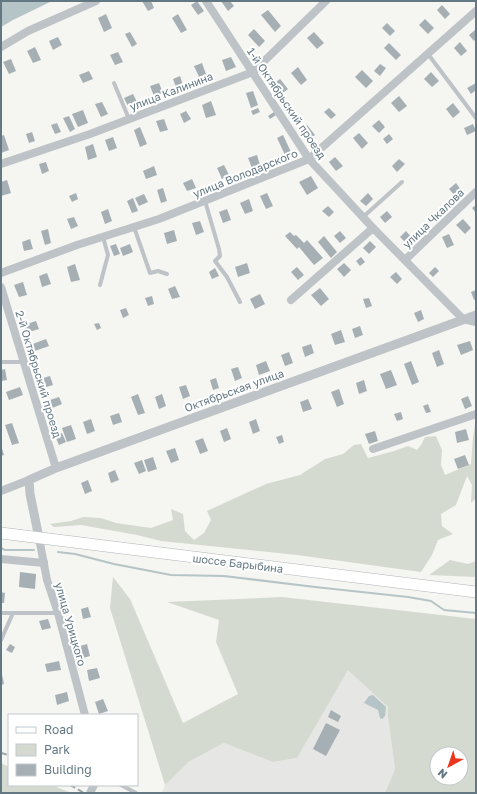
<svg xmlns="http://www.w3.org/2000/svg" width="477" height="794" font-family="'Golos Text',sans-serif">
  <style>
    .built { fill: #e6e6e4 }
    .green { fill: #d5dad0; fill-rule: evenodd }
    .water { fill: #b5c4c7 }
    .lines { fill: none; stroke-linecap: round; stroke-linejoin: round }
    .stream { stroke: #b5c4c7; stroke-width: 2 }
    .building { fill: #a6b0b4 }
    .secondary-casing { stroke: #b0b7ba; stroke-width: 12 }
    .service { stroke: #bdc3c6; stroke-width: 4 }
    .minor { stroke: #bdc3c6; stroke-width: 8 }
    .tertiary { stroke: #bdc3c6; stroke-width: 9 }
    .secondary { stroke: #fff; stroke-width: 11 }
    .rail { stroke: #9ea7ab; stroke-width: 2; stroke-dasharray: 6 3; stroke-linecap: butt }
    .labels { text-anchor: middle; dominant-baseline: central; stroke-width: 4; stroke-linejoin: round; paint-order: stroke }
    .street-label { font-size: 11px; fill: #637883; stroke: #fff }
  </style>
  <rect width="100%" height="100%" fill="#f5f5f1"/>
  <polygon class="built" points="348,669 388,707 388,717 395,769 385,793 162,793 165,785 190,761 224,743 273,762 297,758"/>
  <g class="green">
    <polygon points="476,419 476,498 471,503 472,485 467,476 456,505 441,514 442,526 453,534 438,540 432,555 421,572 297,555 161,541 137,535 81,525 54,527 50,524 71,521 83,517 101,518 116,523 151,528 173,520 171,509 183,514 185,531 194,540 204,533 211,520 207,511 266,484 300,475 325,459 343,454 354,445 361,444 368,458 394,451 408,446 417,450 421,445 425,437 436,436 442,450 441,465 445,475 471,464 473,437"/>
    <polygon points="450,560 468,564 476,561 476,577 429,575"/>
    <path d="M113,577L130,599L183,723L238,694L216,642L219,620L167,602L282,597L476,619V793H385L395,769L388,717V707L348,670L297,758L273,762L224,743L190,761L165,785L110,608ZM437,754H461V778H437Z"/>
    <polygon points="1,763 9,767 9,785 52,785 71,793 1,793"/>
  </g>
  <g class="water">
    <polygon points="2,1 52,1 13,20 1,27 1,2"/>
    <polygon points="373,695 386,707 385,716 382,719 380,718 378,710 364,703 369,696"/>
  </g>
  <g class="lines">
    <g class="stream">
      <polyline points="1,548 5,550 34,550"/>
      <polyline points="58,552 75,554 114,564 171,575 224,576 315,587 408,597 431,601 444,610 476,613"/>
    </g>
  </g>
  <g class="building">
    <polygon points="142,1 151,1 154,8 148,11"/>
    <polygon points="197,1 204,11 198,15 191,5"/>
    <polygon points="221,1 230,1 234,6 228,11"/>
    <polygon points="442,5 450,14 445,19 437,10"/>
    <polygon points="268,10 281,26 275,32 261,15"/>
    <polygon points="106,14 112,28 104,32 98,18"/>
    <polygon points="178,14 187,30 181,33 172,18"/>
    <polygon points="425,19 434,28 428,34 419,25"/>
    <polygon points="387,23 395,31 390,36 382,28"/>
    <polygon points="254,29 265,41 259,47 248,35"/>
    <polygon points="475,30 476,32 476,39 474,41 469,35"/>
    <polygon points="130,32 137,44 132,47 125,34"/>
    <polygon points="314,32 324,43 317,49 307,38"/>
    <polygon points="58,37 62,45 53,50 49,41"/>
    <polygon points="460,42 467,51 461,56 454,48"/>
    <polygon points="389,43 401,55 396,60 384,48"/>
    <polygon points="35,47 41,60 33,63 27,51"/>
    <polygon points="118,52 123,62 115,65 110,55"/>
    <polygon points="231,57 236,67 226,71 222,60"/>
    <polygon points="11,59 16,71 9,74 3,62"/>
    <polygon points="202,63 207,77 200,79 194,66"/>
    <polygon points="380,64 386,68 380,76 374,71"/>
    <polygon points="298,67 307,80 301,85 291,73"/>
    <polygon points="362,70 373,81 366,88 355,77"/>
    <polygon points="89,71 93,79 83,83 79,75"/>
    <polygon points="431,72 439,81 432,87 424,79"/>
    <polygon points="180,76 183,85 176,87 173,79"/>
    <polygon points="280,79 288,89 279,96 271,86"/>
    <polygon points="159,83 163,93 154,96 150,86"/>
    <polygon points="476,83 476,90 471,94 467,88"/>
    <polygon points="253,91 258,105 251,108 246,93"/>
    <polygon points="133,94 137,102 128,106 124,98"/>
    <polygon points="399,96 407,106 399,112 391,103"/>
    <polygon points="211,101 216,115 206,118 202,105"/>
    <polygon points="102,102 108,114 101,117 95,104"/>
    <polygon points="453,103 460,112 453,118 446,109"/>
    <polygon points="258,108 260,112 253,115 251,111"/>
    <polygon points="329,108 336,115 331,119 324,112"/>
    <polygon points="83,110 88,123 78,127 72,114"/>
    <polygon points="186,111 191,119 184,123 180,114"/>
    <polygon points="274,112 276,115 270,119 268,116"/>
    <polygon points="69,116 75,129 70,132 63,118"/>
    <polygon points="164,119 168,130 160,132 156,121"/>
    <polygon points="379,120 385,127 379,133 372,126"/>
    <polygon points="57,123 61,132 55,134 51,125"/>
    <polygon points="473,124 476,131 467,135 464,128"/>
    <polygon points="307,125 315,135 309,139 302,129"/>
    <polygon points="140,127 147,144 140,147 134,130"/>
    <polygon points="32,132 35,141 29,143 26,134"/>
    <polygon points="359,133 368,143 362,149 353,138"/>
    <polygon points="389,134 393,139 387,144 383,139"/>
    <polygon points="4,135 9,150 1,153 1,136"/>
    <polygon points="283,135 291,152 285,155 277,138"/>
    <polygon points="113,137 117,148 109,151 105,140"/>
    <polygon points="93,144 97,157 88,160 85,147"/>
    <polygon points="257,155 260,165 252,168 248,158"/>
    <polygon points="335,157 343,166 336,171 329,162"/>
    <polygon points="399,159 405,164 397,172 392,166"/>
    <polygon points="46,162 49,171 42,174 39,164"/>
    <polygon points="224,165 229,175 222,179 217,168"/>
    <polygon points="154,166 157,175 146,179 143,171"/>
    <polygon points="311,176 318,188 307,195 299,182"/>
    <polygon points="192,179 196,188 187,191 183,183"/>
    <polygon points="7,180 11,193 1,196 1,182"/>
    <polygon points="456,183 463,193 457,198 449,189"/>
    <polygon points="163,188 167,201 161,203 157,190"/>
    <polygon points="76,193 78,199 72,202 69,196"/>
    <polygon points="267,193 273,206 266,209 260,196"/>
    <polygon points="368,193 373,199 366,206 360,201"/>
    <polygon points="144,194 148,202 139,206 135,198"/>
    <polygon points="133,198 138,211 132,213 127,201"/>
    <polygon points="249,199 253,211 245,214 240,203"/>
    <polygon points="476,205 476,213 472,208"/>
    <polygon points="328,206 334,212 329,217 322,211"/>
    <polygon points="108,209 112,221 105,224 101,212"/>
    <polygon points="227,209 231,220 223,223 219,212"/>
    <polygon points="387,211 392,217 385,223 380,217"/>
    <polygon points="74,217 78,226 71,229 67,219"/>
    <polygon points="463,219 471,228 465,234 456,225"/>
    <polygon points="200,221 204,232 196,235 192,223"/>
    <polygon points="48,229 51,243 45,245 41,231"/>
    <polygon points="174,230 177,241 167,244 164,233"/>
    <polygon points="340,231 346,238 340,243 334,236"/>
    <polygon points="406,231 413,239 407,244 400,237"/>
    <polygon points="290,232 294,236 296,235 304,243 307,240 323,258 314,265 299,247 297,249 285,236"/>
    <polygon points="449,234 454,245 447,248 442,237"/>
    <polygon points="324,236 337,252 331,258 318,242"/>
    <polygon points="30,239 33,249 24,251 22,242"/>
    <polygon points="370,241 376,247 369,254 363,248"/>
    <polygon points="116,244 120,254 114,256 110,246"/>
    <polygon points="130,244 133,252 123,256 120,248"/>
    <polygon points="361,257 365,262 360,266 356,261"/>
    <polygon points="247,263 250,273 238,277 235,267"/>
    <polygon points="344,263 351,270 344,277 337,269"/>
    <polygon points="75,264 80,280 71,282 67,267"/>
    <polygon points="297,267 304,275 298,280 291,272"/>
    <polygon points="435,267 439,271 433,277 429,273"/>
    <polygon points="215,268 219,276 212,279 209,272"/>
    <polygon points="396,272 402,279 397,284 390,277"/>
    <polygon points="47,273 51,284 42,287 39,276"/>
    <polygon points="23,282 27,295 19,297 14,285"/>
    <polygon points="175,286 180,297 172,299 168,289"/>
    <polygon points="320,288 329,299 321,306 311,295"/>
    <polygon points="476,290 476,299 474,300 471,292"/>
    <polygon points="260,294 265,304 255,309 250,299"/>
    <polygon points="152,296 154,304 148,306 145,298"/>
    <polygon points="369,298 372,306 366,308 363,299"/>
    <polygon points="126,308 129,315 123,318 120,310"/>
    <polygon points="421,310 424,319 418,322 414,313"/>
    <polygon points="36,321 39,329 26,333 24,325"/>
    <polygon points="99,323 101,328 97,330 94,324"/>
    <polygon points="360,326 363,335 355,338 352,329"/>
    <polygon points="341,330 345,342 335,345 331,334"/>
    <polygon points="46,339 49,346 32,352 30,345"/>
    <polygon points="470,341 473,350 461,355 457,345"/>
    <polygon points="311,344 314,353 305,357 302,347"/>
    <polygon points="439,350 444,364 437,367 432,353"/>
    <polygon points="289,352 293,363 285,366 281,355"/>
    <polygon points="266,361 270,371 259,375 256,365"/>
    <polygon points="411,361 419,382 412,385 404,364"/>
    <polygon points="238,367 242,378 235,381 231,369"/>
    <polygon points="5,369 7,380 1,381 1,370"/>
    <polygon points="391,370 397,385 386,389 380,374"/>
    <polygon points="50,376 53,385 43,388 40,379"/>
    <polygon points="216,378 219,388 213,390 210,380"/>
    <polygon points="364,380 367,391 359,394 356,383"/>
    <polygon points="186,385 190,396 183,399 179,387"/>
    <polygon points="20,387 23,395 9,400 6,392"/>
    <polygon points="339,389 344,404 337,407 331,392"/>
    <polygon points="138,394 145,413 138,415 131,397"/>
    <polygon points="162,394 166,406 159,409 155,397"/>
    <polygon points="468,396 472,406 465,409 461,399"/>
    <polygon points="59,397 62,404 50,409 47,401"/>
    <polygon points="308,399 312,409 303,412 300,402"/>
    <polygon points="428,404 431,412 426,413 423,406"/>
    <polygon points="401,412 403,419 397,421 394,414"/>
    <polygon points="119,413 122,422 113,425 110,416"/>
    <polygon points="91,419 95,431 87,434 83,422"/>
    <polygon points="256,419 260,431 253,434 249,422"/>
    <polygon points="12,423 19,443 12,445 5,425"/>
    <polygon points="71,425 76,439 67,442 62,428"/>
    <polygon points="227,428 231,439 224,442 220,431"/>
    <polygon points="466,429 469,440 457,443 455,432"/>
    <polygon points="375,431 378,441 369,444 365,434"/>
    <polygon points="62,433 66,442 59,445 55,436"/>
    <polygon points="282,435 284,442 279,444 276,437"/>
    <polygon points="203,438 208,451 200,454 195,441"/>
    <polygon points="1,445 4,455 1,456"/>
    <polygon points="175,448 179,460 171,463 166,451"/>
    <polygon points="465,455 469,465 458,469 454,459"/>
    <polygon points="153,457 157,469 148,472 144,460"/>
    <polygon points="142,460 146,471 139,474 134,463"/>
    <polygon points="115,470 119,480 111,483 108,473"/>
    <polygon points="88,480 92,491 85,494 81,483"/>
    <polygon points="20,572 36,574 35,589 19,587"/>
    <polygon points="1,592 5,593 4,603 1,603"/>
    <polygon points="88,607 91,617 83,619 81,609"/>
    <polygon points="48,619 51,628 42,630 39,621"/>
    <polygon points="10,644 15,647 12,653 6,650"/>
    <polygon points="87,644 90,656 83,658 80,646"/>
    <polygon points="59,661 61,670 47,672 45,664"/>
    <polygon points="97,668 100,678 89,681 87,670"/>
    <polygon points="1,674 2,674 4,684 1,685"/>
    <polygon points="67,692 69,701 57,705 55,695"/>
    <polygon points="103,699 108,711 99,714 95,702"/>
    <polygon points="331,710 341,716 338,722 328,717"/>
    <polygon points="326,723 340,730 326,756 313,749"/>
  </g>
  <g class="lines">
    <defs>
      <polyline id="secondary" points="1,533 476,592"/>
    </defs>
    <use href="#secondary" class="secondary-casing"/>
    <g class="service">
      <polyline points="428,54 476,118"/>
      <polyline points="114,83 129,119"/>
      <polyline points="205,201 219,249 220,256 215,261 227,277 240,302"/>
      <polyline points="363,217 402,182"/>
      <polyline points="134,227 150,273 158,271 167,274"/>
      <polyline points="100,285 108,255 103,237"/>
      <polyline points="1,362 23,362"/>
      <polyline points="1,613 58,613"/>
      <polyline points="1,640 13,613"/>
      <polyline points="121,785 136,793"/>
    </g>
    <g class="minor">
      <polyline points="206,1 309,159 373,228 463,319 476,322"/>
      <polyline points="1,47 28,31 96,1"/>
      <polyline points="1,164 90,134 253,72 326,1"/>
      <polyline points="405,260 476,192"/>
      <polyline points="1,273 77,245 159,219 309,159 476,11"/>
      <polyline points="1,287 56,468"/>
      <polyline points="291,300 373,228"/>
      <polyline points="373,449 476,414"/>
      <polyline points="1,491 29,480"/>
      <polyline points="39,538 47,580 58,613 85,715"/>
      <polyline points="1,559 44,563"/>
      <polyline points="90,793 94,785"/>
    </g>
    <polyline class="tertiary" points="39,538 30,494 29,480 56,468 476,315"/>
    <use href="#secondary" class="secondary"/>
    <g class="rail">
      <polyline points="1,753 9,755"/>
      <polyline points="70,785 84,793"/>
    </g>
  </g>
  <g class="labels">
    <g class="street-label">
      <text transform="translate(171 91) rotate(-21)">улица Калинина</text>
      <text transform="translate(287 103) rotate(56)">1-й Октябрьский проезд</text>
      <text transform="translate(245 173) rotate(-22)">улица Володарского</text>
      <text transform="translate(433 218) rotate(-44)">улица Чкалова</text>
      <text transform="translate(39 374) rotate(73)">2-й Октябрьский проезд</text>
      <text transform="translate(234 390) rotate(-20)">Октябрьская улица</text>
      <text transform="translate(238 563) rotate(7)">шоссе Барыбина</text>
      <text transform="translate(71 624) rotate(74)">улица Урицкого</text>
    </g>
  </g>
  <rect width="477" height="794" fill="none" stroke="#637883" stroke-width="4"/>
  <rect x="8" y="714" width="130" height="72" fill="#ffffff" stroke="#c1c9cd"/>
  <rect x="16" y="727" width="20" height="6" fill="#ffffff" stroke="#c1c9cd"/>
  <text x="44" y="734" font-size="12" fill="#637883">Road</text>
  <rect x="16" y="744" width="20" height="12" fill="#d5dad0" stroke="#c1c9cd"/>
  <text x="44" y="754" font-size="12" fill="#637883">Park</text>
  <rect x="16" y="764" width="20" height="12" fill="#a6b0b4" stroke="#c1c9cd"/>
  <text x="44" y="774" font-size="12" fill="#637883">Building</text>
  <g transform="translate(449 766) rotate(220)"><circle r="19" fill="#ffffff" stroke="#c1c9cd"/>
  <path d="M0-3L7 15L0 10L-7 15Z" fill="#e9361c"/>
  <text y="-6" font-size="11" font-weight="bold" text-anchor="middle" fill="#637883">N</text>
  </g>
</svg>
